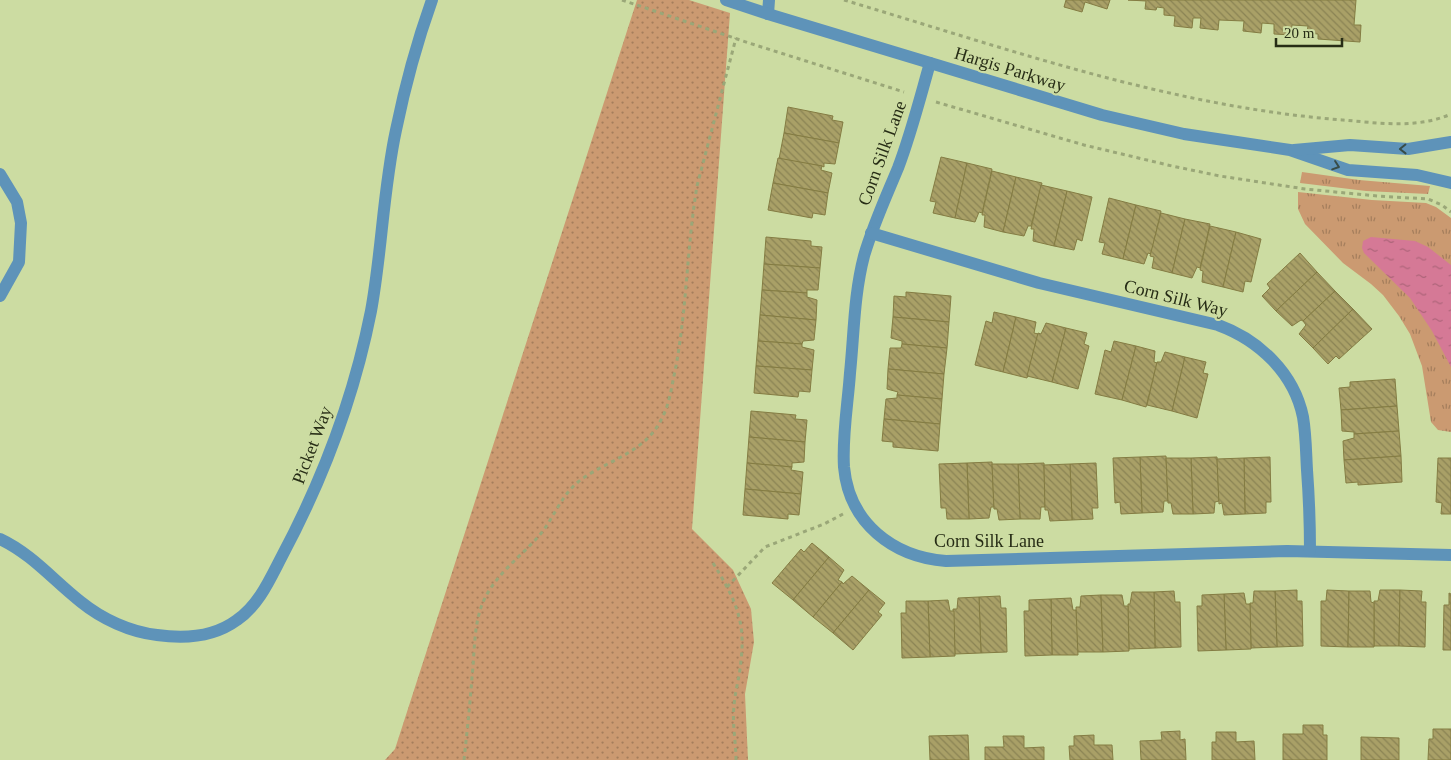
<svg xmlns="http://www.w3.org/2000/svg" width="1451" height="760" font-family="'Times New Roman',serif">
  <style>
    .grass { fill: url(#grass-tufts) }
    .park { fill: url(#park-dots) }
    .water { fill: url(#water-ripples) }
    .building { fill: url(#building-back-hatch); stroke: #847c43 }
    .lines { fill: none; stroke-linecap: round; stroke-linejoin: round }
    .path { stroke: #9aa778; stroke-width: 3; stroke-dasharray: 4 4; stroke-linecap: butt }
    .service { stroke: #5e93b9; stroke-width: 12 }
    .minor { stroke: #5e93b9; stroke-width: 12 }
    .tertiary { stroke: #5e93b9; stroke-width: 12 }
    .oneway { stroke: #384c47 }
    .labels { text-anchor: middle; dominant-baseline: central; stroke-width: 4.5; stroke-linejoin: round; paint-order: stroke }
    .street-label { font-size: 18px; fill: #272d16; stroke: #ccdca2 }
  </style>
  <defs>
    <pattern id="grass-tufts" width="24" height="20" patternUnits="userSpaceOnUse" patternTransform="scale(1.25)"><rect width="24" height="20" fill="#cb9a71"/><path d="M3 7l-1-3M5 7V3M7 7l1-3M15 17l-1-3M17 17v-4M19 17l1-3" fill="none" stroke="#a57e5c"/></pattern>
    <pattern id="park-dots" width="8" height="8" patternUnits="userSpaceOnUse" patternTransform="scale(1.25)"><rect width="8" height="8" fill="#cb9a71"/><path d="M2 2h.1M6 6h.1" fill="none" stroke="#a57e5c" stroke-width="1.8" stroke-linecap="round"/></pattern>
    <pattern id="water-ripples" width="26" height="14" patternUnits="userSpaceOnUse" patternTransform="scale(1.25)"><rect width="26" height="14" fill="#d57996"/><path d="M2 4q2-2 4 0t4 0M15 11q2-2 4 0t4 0" fill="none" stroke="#ad6479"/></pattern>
    <pattern id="building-back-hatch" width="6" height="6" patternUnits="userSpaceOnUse" patternTransform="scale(1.25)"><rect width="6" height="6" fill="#a9a067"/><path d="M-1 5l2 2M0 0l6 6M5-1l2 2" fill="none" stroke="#8a8354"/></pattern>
  </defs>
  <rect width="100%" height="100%" fill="#ccdca2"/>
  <g class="grass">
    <polygon points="1302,172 1359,180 1430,186 1428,194 1366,191 1300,183"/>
    <polygon points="1298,192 1372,200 1426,203 1436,207 1451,218 1451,432 1438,430 1431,422 1422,366 1410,334 1399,316 1383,295 1371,284 1343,263 1305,224 1298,209"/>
  </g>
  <polygon class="park" points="637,0 689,0 730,13 692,529 733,570 751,609 754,642 745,694 748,760 385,760 395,749"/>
  <polygon class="water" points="1371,237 1415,241 1428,247 1451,265 1451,367 1432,331 1410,298 1364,253 1362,248 1363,241"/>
  <g class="building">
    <polygon points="1066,0 1110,0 1107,9 1085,2 1082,12 1064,7"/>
    <polygon points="1128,0 1356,0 1354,25 1361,25 1360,42 1318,39 1318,34 1307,33 1308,26 1292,25 1291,35 1274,34 1274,24 1262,23 1261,33 1243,31 1244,21 1219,20 1218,30 1200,28 1201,18 1193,18 1192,28 1174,26 1175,16 1164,15 1164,8 1157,7 1156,10 1145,9 1146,1"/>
    <polygon points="788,107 833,116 832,120 843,122 839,143 784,133"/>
    <polygon points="784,133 839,143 835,164 824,163 824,167 822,166 779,159"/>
    <polygon points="941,157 967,163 955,218 933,213 936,202 930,201"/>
    <polygon points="778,158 822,166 821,170 832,173 828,193 773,183"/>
    <polygon points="967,163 992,169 982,213 979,212 975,222 955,218"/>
    <polygon points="992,171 1016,177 1003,232 984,227 985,215 982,215"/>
    <polygon points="1016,177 1042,183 1031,226 1028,226 1024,236 1003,232"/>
    <polygon points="773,183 828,193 825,215 813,213 812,218 768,210"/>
    <polygon points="1041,185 1067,191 1054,246 1033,241 1034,229 1031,229"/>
    <polygon points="1067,191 1092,197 1082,241 1077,239 1074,250 1054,246"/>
    <polygon points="1109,198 1136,205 1123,259 1102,254 1105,243 1099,242"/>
    <polygon points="1136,205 1161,211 1151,254 1148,253 1144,264 1123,259"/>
    <polygon points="1161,213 1185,219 1172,273 1152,268 1154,257 1150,256"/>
    <polygon points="1185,219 1210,224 1200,268 1197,267 1192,278 1172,273"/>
    <polygon points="1210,226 1236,232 1223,287 1202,282 1203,271 1200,270"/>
    <polygon points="1236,232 1261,239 1251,282 1245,281 1243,292 1223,287"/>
    <polygon points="766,237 811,241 811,246 822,247 820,268 764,264"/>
    <polygon points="1300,253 1317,272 1276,311 1262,296 1270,288 1267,284"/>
    <polygon points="764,264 820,268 818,290 807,290 807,293 762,290"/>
    <polygon points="1317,272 1335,291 1303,321 1301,320 1292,326 1276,311"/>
    <polygon points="762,290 807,293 807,297 817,300 816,320 760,315"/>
    <polygon points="1335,291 1353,309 1313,348 1299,334 1306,325 1303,321"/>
    <polygon points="906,292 951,296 949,322 893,317 894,296 906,297"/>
    <polygon points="1353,309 1372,329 1339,359 1336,356 1328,364 1313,348"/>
    <polygon points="994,312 1016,317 1003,372 975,365 986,321 992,323"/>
    <polygon points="760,315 816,320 814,340 803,341 802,344 758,341"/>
    <polygon points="893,317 949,322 947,348 902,344 902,341 891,338"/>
    <polygon points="1016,317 1036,322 1034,333 1038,334 1027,378 1003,372"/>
    <polygon points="1046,323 1066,328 1052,382 1027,376 1038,333 1041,334"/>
    <polygon points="1066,328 1087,333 1084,344 1089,346 1078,389 1052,382"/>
    <polygon points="758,341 802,344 802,347 814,350 812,370 756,366"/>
    <polygon points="1114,341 1136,346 1122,400 1095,394 1105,350 1111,352"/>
    <polygon points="902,344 947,348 944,374 888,369 890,348 901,348"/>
    <polygon points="1136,346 1155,351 1154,362 1157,363 1146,407 1122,400"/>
    <polygon points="1165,352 1185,357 1172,411 1147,405 1157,362 1161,362"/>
    <polygon points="1185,357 1206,362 1203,373 1208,374 1197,418 1172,411"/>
    <polygon points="756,366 812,370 810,392 799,391 798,397 754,393"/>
    <polygon points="888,369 944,374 942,399 897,395 898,392 887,389"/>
    <polygon points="1395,379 1397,406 1341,410 1339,388 1350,387 1350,382"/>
    <polygon points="897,395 942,399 940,424 884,419 886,399 897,398"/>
    <polygon points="1397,406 1399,431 1354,434 1354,432 1342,431 1341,410"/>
    <polygon points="751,411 796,415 795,419 807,420 805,442 749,437"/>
    <polygon points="884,419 940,424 938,451 893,447 893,442 882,441"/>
    <polygon points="1399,431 1401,456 1344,460 1343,441 1354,438 1354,434"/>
    <polygon points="749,437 805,442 804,462 792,463 792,467 747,463"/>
    <polygon points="1166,456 1168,501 1164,501 1163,512 1142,513 1140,457"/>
    <polygon points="1401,456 1402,482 1358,485 1358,482 1346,483 1344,460"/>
    <polygon points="1140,457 1142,513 1121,514 1120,502 1115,503 1113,458"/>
    <polygon points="1217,457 1219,501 1215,502 1214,513 1193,514 1191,458"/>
    <polygon points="1270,457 1271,502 1266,502 1266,513 1245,514 1244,458"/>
    <polygon points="1166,458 1191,458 1193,514 1173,514 1171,503 1168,503"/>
    <polygon points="1244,458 1245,514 1224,515 1222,503 1219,504 1217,459"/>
    <polygon points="1438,458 1451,458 1451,514 1441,514 1442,503 1436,502"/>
    <polygon points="992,462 994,507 991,507 989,518 969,519 967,463"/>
    <polygon points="747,463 792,467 791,470 803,472 801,494 745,489"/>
    <polygon points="967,463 969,519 947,519 946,508 941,508 939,464"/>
    <polygon points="1044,463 1045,507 1041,507 1040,519 1020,519 1018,464"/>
    <polygon points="1096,463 1098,508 1092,508 1093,519 1072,520 1070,464"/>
    <polygon points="992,464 1018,464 1020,519 999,520 997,509 994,509"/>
    <polygon points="1070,464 1072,520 1050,521 1048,510 1045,510 1044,465"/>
    <polygon points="745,489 801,494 799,515 788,514 788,519 743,515"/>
    <polygon points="812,543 829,557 793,600 772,583 801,549 804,552"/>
    <polygon points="829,557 844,570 838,580 842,582 813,617 793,600"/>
    <polygon points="852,576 869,590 833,633 813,617 842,582 843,584"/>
    <polygon points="869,590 885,603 878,612 882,615 853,650 833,633"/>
    <polygon points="1297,590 1297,601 1302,601 1303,646 1277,647 1275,591"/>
    <polygon points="1327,590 1349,591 1348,647 1321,646 1321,601 1326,601"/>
    <polygon points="1380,590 1400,590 1399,646 1374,646 1374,601 1378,601"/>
    <polygon points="1400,590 1422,591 1421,602 1426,602 1425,647 1399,646"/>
    <polygon points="1174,591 1175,602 1180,602 1181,647 1155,648 1154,592"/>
    <polygon points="1254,591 1275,591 1277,647 1251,648 1250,603 1253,603"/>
    <polygon points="1349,591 1370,591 1371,602 1374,603 1374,647 1348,647"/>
    <polygon points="1132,592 1154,592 1155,648 1129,649 1128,604 1130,604"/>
    <polygon points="1244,593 1246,604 1250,604 1251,649 1226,650 1224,594"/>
    <polygon points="1449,593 1451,594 1451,650 1443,650 1444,605 1449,605"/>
    <polygon points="1224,594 1226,650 1198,651 1197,606 1202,606 1202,595"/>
    <polygon points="1101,595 1103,652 1077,652 1076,607 1080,607 1081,596"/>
    <polygon points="1101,595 1122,595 1124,606 1128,606 1129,651 1103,652"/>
    <polygon points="1000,596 1001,608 1006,608 1007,652 981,653 979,597"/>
    <polygon points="979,597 981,653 955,654 953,609 957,609 958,598"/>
    <polygon points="1071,598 1073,610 1076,610 1078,655 1052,655 1051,599"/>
    <polygon points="1051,599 1052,655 1025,656 1024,611 1029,611 1029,600"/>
    <polygon points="948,600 950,611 954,611 955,656 930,657 928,601"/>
    <polygon points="906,601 928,601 930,657 902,658 901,613 906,613"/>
    <polygon points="1303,725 1323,725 1323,735 1327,735 1327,760 1283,760 1283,734 1303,734"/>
    <polygon points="1433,729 1451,729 1451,760 1428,760 1429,739 1433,739"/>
    <polygon points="1180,731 1180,740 1185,739 1186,760 1141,760 1140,741 1162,740 1161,732"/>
    <polygon points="1216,732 1236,732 1236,742 1254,741 1255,760 1212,760 1212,742 1216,742"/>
    <polygon points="968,735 969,760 930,760 929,736"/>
    <polygon points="1094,735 1094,745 1112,745 1113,760 1070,760 1069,746 1074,746 1074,736"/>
    <polygon points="1003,736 1024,736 1024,748 1044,747 1044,760 985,760 985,747 1004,747"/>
    <polygon points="1361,737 1399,738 1399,760 1361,760"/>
  </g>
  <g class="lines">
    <g class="path">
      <polyline points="622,0 749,43 904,92"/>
      <path d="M844,0C1008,49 1172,107 1343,120C1378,123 1418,129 1451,114"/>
      <polyline points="936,102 1084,145 1172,166 1220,176 1305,189 1377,196 1428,199 1442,205 1451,212"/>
      <path d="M713,563C734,597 746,620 741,660C740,676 735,691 734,706C732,724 736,742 736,760"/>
      <polyline points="727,587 765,547 824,524 843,514"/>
      <path d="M464,760C467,732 470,705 472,677C475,651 473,620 486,596C499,572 520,557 538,537C553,520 560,497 578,482C606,460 644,454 661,420C670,404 672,384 676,366C687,306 687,246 697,186L736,38"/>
    </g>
    <polyline class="service" points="768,14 769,0"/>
    <g class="minor">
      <path d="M930,63C920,98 911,134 898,168C886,197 873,225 864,256C854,294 854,334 850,373C848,403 842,436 844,467C849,523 893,557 946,561L1287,551L1451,555"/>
      <polyline points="0,174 17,202 21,223 19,262 0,296"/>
      <path d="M871,233L1039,283L1218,325C1259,340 1294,373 1303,417C1306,435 1306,453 1307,470C1309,497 1310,524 1310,551"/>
      <path d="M0,539C32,554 54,581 81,602C102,619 130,632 157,635C185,639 214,637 237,620C259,605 270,579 282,556C323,479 354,397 371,311C382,251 383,190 396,130C405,86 417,42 432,0"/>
    </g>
    <g class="tertiary">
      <polyline points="726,0 768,14 1102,115 1184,134 1290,150 1348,170 1417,175 1451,183"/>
      <polyline points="1294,150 1350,145 1408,149 1451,142"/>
    </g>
  </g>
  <defs><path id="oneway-chevron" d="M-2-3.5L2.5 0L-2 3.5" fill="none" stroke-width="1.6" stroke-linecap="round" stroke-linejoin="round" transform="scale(1.25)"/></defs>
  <g class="oneway">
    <use href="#oneway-chevron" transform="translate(1403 149) rotate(179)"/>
    <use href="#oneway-chevron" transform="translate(1336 166) rotate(19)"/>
  </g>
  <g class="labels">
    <g class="street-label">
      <text transform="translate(1010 69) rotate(17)">Hargis Parkway</text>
      <text transform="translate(882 153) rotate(-70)">Corn Silk Lane</text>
      <text transform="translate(1176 298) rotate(14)">Corn Silk Way</text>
      <text transform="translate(312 445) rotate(-69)">Picket Way</text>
      <text x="989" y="541">Corn Silk Lane</text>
    </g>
  </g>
  <path d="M1276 38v8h66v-8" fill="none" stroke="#272d16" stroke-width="2.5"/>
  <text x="1284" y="38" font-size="15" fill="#272d16" stroke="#ccdca2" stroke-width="4" paint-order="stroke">20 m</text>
</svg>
